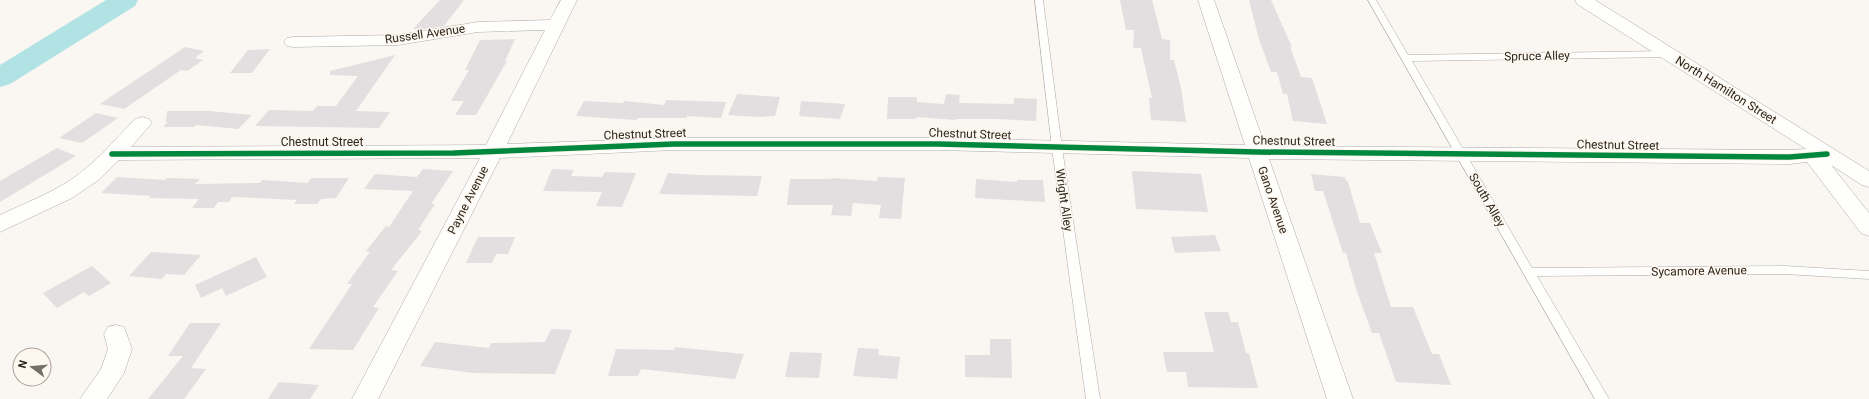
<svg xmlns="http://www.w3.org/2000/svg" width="1869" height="399" font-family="Roboto,sans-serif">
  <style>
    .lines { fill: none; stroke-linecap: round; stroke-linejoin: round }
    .river { fill: #b1e2e4; fill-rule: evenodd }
    .building { fill: #e3dedf }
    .lane-casing { stroke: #afaba6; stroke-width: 1 }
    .street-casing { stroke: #afaba6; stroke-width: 1 }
    .lane { fill: #fefefd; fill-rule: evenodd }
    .street { fill: #fefefd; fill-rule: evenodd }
    .cycleway-casing { stroke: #fef7ef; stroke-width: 8 }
    .cycleway { stroke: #00873e; stroke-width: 5.5 }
    .labels { text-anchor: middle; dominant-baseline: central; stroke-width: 3; stroke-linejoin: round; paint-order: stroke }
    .street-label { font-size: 12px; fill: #2c261e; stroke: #fef7ef }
  </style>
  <rect width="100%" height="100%" fill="#faf7f2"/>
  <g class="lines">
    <polygon class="river" points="106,0 138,0 135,6 10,84 0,87 0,65"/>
  </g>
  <g class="building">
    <polygon points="440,0 464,0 444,26 424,29 413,29"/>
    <polygon points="1120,0 1152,0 1162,39 1170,40 1170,60 1174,60 1181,88 1186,122 1151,120 1149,98 1152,98 1141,48 1133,48 1134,30 1126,30"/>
    <polygon points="1249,0 1271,0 1292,47 1290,47 1301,77 1312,78 1327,124 1293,121 1287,94 1283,94 1277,72 1271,72 1259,39"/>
    <polygon points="515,39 505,61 507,61 476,115 455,115 464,101 451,101 469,70 465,70 480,40"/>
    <polygon points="185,47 204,51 195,58 203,60 187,71 181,70 124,109 100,104"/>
    <polygon points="270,49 252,73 230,73 248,50"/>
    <polygon points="395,55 356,111 390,112 379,128 255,126 269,110 313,111 317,106 336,106 358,76 330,75 330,71"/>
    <polygon points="737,94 780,97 775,116 758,117 728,115"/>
    <polygon points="946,94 960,95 959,103 1014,104 1014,98 1037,99 1036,121 997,119 956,119 955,120 917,117 916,119 887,119 888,97 917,97 917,102 944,104"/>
    <polygon points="666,100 726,102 721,118 687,116 687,118 638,118 636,120 576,116 584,101 623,103 624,101 664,105"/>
    <polygon points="801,101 845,104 840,119 799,116"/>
    <polygon points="167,111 209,111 252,115 238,129 196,125 194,127 163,127 168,122 166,122"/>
    <polygon points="96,113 118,118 82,143 59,138"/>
    <polygon points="57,148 76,156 0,202 0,181"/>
    <polygon points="423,169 453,171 431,204 435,204 418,230 422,231 391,270 398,271 373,307 379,308 353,350 309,349 352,284 347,284 370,252 366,251 386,226 389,227 413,191 364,189 375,174 417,177"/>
    <polygon points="552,169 574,170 571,176 602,177 605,172 636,173 622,207 596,206 602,192 543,191"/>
    <polygon points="1132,171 1201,174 1208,212 1136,209"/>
    <polygon points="668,173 697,175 762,176 757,196 659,194"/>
    <polygon points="1311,174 1345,177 1346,181 1348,182 1360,223 1370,223 1382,253 1374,253 1391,307 1413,307 1432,354 1439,354 1451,385 1396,382 1379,333 1372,333 1356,289 1346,253 1343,253 1323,191 1315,191"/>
    <polygon points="117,177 165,180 167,178 200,179 195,184 260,183 262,180 308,183 311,178 349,178 336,198 321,199 317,204 294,204 297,200 232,197 229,202 218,202 214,208 192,208 199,199 149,198 151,196 101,193"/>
    <polygon points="878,177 905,178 901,219 879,218 881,205 853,203 851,216 831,215 833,205 787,205 790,179 831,179 831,178 877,181"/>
    <polygon points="976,179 1017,182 1017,180 1043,180 1045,202 975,198"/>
    <polygon points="1215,235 1221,251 1175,253 1171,237"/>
    <polygon points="478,237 515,237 508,254 496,254 492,263 466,263"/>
    <polygon points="151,252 201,255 184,275 166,274 162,279 129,276"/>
    <polygon points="256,257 267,277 226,296 222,288 201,298 195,285"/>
    <polygon points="92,266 111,283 89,296 84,292 57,308 43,293"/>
    <polygon points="1204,312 1228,312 1231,322 1238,322 1246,353 1249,353 1258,388 1188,387 1186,372 1167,372 1163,352 1214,352"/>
    <polygon points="190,323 221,323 191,368 206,369 184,399 148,399 183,356 168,356"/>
    <polygon points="551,329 572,330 555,374 473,373 420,366 435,342 489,348 491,343 545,342"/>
    <polygon points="990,339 1011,339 1012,378 965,377 965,355 990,355"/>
    <polygon points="675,347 744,354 735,379 641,369 638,376 608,376 616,349 674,350"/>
    <polygon points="858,348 879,349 878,355 900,357 897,379 853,376"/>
    <polygon points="790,352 822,353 819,378 785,377"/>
    <polygon points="279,382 319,385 310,399 268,399"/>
  </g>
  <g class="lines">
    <defs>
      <g id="lane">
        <polygon points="1035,0 1043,0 1062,148 1100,399 1086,399 1052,148"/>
        <polygon points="1368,0 1376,0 1408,55 1669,51 1674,54 1669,57 1412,61 1532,268 1785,266 1869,271 1869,279 1785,274 1537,276 1609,399 1595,399"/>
      </g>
      <g id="street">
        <path d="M561,0H577L507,144L674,138H938L1245,145L1198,0H1214L1265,146L1790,150L1806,149L1577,4L1575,0H1595L1869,171V187L1862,185L1831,165L1869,213V236L1861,233L1807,162L1790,164L1269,159L1353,399H1327L1249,158L938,150H674L500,158L378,399H352L480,158L119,160L100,179L72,198L0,232V215C23,204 47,195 69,181C95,164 114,141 135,119L142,117L149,119L152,123L131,147L486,145L545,30L478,32L398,45L293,47L287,46L284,42L287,38L293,37L398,35L478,22L550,20Z"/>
        <polygon points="116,325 124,327 132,349 124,373 107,399 80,399 101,369 108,349 104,334 108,327"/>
      </g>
    </defs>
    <use href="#lane" class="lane-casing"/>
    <use href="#street" class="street-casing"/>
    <use href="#lane" class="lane"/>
    <use href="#street" class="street"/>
    <defs>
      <polyline id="cycleway" points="112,154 454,153 674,144 938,144 1257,152 1790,157 1827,154"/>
    </defs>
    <use href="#cycleway" class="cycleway-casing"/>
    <use href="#cycleway" class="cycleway"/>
  </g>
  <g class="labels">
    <g class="street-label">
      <text transform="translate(425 34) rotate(-8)">Russell Avenue</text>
      <text transform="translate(1537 56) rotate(-1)">Spruce Alley</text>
      <text transform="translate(1726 90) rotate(32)">North Hamilton Street</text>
      <text transform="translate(645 134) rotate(-2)">Chestnut Street</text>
      <text transform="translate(970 134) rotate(2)">Chestnut Street</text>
      <text transform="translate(1294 141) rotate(1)">Chestnut Street</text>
      <text x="322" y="142">Chestnut Street</text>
      <text transform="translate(1618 145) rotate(1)">Chestnut Street</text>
      <text transform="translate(468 200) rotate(-63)">Payne Avenue</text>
      <text transform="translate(1064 200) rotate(82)">Wright Alley</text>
      <text transform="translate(1273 200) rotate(71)">Gano Avenue</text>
      <text transform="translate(1487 200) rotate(60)">South Alley</text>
      <text transform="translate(1699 271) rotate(-1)">Sycamore Avenue</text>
    </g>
  </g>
  <g transform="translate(32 367) rotate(286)"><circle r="19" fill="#fef7ef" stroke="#aaa39b"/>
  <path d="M0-3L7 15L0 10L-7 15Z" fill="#746f68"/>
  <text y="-6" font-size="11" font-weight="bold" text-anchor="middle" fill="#2c261e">N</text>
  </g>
</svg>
